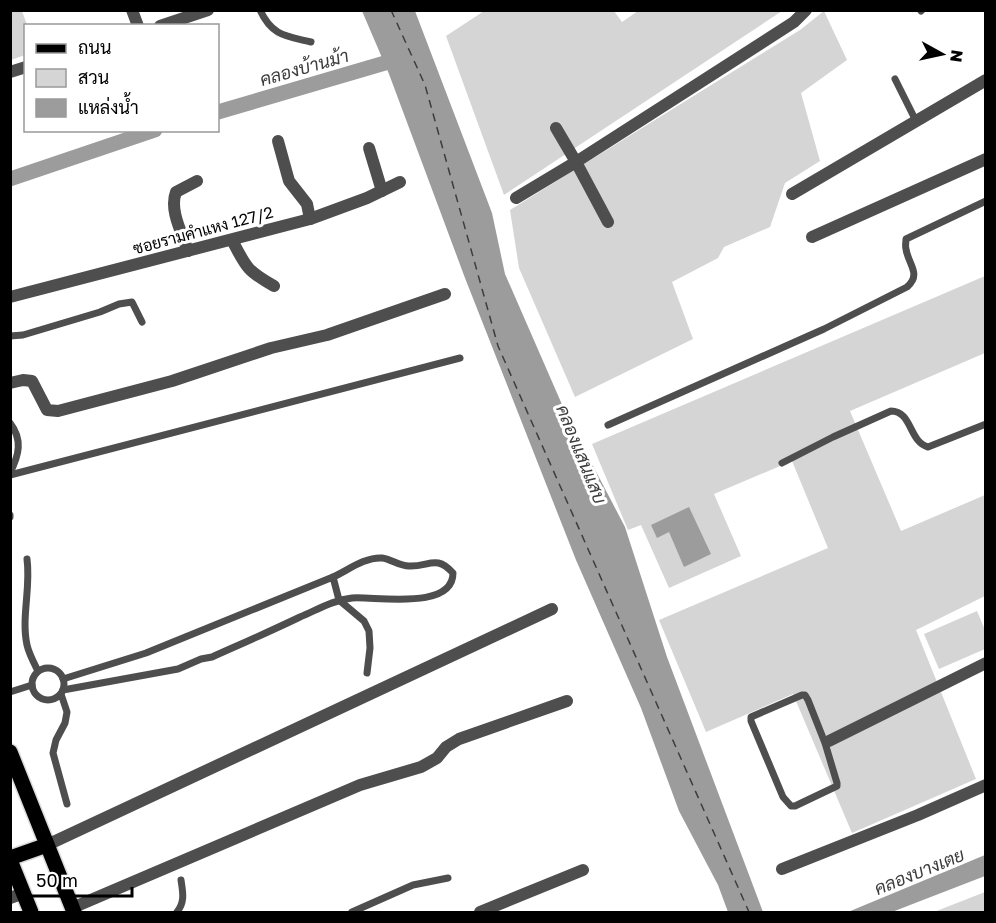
<svg xmlns="http://www.w3.org/2000/svg" width="996" height="923" font-family="'Golos Text',Sarabun,sans-serif">
  <style>
    .green { fill: #d5d5d5 }
    .water { fill: #9c9c9c }
    .lines { fill: none; stroke-linecap: round; stroke-linejoin: round }
    .canal { stroke: #9c9c9c; stroke-width: 15 }
    .ferry { stroke: #3d3d3d; stroke-width: 1.5; stroke-dasharray: 8 6; stroke-linecap: butt }
    .primary-casing { stroke: #dbdbdb; stroke-width: 18 }
    .service { stroke: #4e4e4e; stroke-width: 7 }
    .minor { stroke: #4e4e4e; stroke-width: 12 }
    .primary { stroke: #000; stroke-width: 15 }
    .labels { text-anchor: middle; dominant-baseline: central; stroke-width: 6; stroke-linejoin: round; paint-order: stroke }
    .street-label { font-size: 16px; fill: #000; stroke: #fff }
    .water-label { font-size: 18px; font-style: italic; fill: #3d3d3d; stroke: #fff }
  </style>
  <rect width="100%" height="100%" fill="#fff"/>
  <g class="green">
    <polygon points="10,11 22,11 27,25 25,55 11,60"/>
    <polygon points="484,11 614,11 622,22 638,11 782,11 504,195 446,36"/>
    <polygon points="824,11 847,60 801,93 820,161 785,183 770,227 724,247 718,258 672,282 693,339 575,397 519,268 510,210 800,30"/>
    <polygon points="985,276 985,353 850,411 901,531 985,495 985,596 916,630 976,779 852,833 793,694 706,732 659,620 828,548 792,461 714,494 741,556 669,588 641,525 628,530 592,444"/>
    <polygon points="977,611 985,630 985,649 939,669 924,634"/>
    <polygon points="985,892 985,912 934,912"/>
  </g>
  <g class="water">
    <polygon points="362,11 415,11 492,213 505,274 567,416 625,527 667,657 763,912 728,912 718,885 679,811 641,708 576,560 465,278 389,74"/>
    <polygon points="689,507 711,554 684,567 669,532 657,538 651,525"/>
    <polygon points="985,855 985,876 892,912 848,912"/>
  </g>
  <g class="lines">
    <g class="canal">
      <polyline points="218,112 402,58"/>
      <polyline points="10,179 155,130"/>
    </g>
    <polyline class="ferry" points="391,10 425,85 498,346 749,912"/>
    <defs>
      <g id="primary">
        <polyline points="10,752 74,912"/>
        <polyline points="10,858 47,845"/>
        <polyline points="10,860 31,912"/>
      </g>
    </defs>
    <use href="#primary" class="primary-casing"/>
    <g class="service">
      <path d="M260,10C272,36 286,36 311,42"/>
      <polyline points="921,11 922,10"/>
      <polyline points="895,79 916,121"/>
      <polyline points="10,336 23,335 100,312 119,304 132,302 142,322"/>
      <path d="M10,423C23,440 19,455 10,473"/>
      <path d="M608,425L824,329L907,287C922,274 908,264 906,249C905,246 906,242 906,239L986,201"/>
      <path d="M782,463L833,437L891,411C912,411 909,442 928,447L986,424"/>
      <polyline points="10,475 460,358"/>
      <polyline points="10,515 10,517"/>
      <path d="M27,559C31,588 21,617 27,645C29,654 34,663 38,671"/>
      <circle cx="48" cy="684" r="16"/>
      <polyline points="63,679 146,653 333,577 339,600 364,621 369,631 370,648 367,673"/>
      <path d="M63,690L178,669L201,659L212,657C241,644 271,631 300,617C317,610 333,600 352,598C375,596 453,611 453,573C436,554 429,567 409,566C399,566 391,559 382,558C364,557 347,571 333,577"/>
      <polyline points="10,692 32,685"/>
      <polyline points="61,694 67,712 65,723 56,740 53,753 67,804"/>
      <polygon points="802,695 805,695 808,700 825,743 837,783 837,786 795,806 791,806 783,797 751,721 751,717"/>
      <path d="M177,912C185,902 183,893 181,880"/>
      <polyline points="352,912 413,885 448,878"/>
    </g>
    <g class="minor">
      <polyline points="132,10 138,26"/>
      <polyline points="160,26 208,10"/>
      <polyline points="10,72 26,67"/>
      <polyline points="278,141 289,181 307,204 310,219"/>
      <polyline points="369,148 382,191"/>
      <polyline points="792,194 986,80"/>
      <polyline points="516,198 576,162 556,128"/>
      <polyline points="608,222 576,162 794,22 806,10"/>
      <polyline points="812,237 986,159"/>
      <path d="M232,240C246,267 247,271 274,286"/>
      <path d="M188,251C182,233 169,210 176,192L197,181"/>
      <polyline points="10,297 310,219 367,198 400,182"/>
      <polyline points="10,383 23,380 32,381 47,410 58,411 172,381 271,348 327,335 445,294"/>
      <polyline points="829,741 986,663"/>
      <polyline points="47,845 552,609"/>
      <polyline points="782,869 918,815 986,785"/>
      <polyline points="10,898 24,893"/>
      <polyline points="72,908 360,785 421,767 437,758 446,747 459,739 567,701"/>
      <polyline points="480,912 583,870"/>
    </g>
    <use href="#primary" class="primary"/>
  </g>
  <g class="labels">
    <g class="street-label">
      <text transform="translate(203 230) rotate(-15)">ซอยรามคำแหง 127/2</text>
    </g>
    <g class="water-label">
      <text transform="translate(304 67) rotate(-16)">คลองบ้านม้า</text>
      <text transform="translate(582 454) rotate(68)">คลองแสนแสบ</text>
      <text transform="translate(919 871) rotate(-22)">คลองบางเตย</text>
    </g>
  </g>
  <rect width="996" height="923" fill="none" stroke="#000000" stroke-width="24"/>
  <rect x="24" y="24" width="195" height="108" fill="#ffffff" stroke="#999999" stroke-width="1.5"/>
  <rect x="36" y="44" width="30" height="9" fill="#000000" stroke="#999999" stroke-width="1.5"/>
  <text x="78" y="54" font-size="18" fill="#000000">ถนน</text>
  <rect x="36" y="69" width="30" height="18" fill="#d5d5d5" stroke="#999999" stroke-width="1.5"/>
  <text x="78" y="84" font-size="18" fill="#000000">สวน</text>
  <rect x="36" y="99" width="30" height="18" fill="#9c9c9c" stroke="#999999" stroke-width="1.5"/>
  <text x="78" y="114" font-size="18" fill="#000000">แหล่งน้ำ</text>
  <g transform="translate(942 54) rotate(98)" stroke="#ffffff" stroke-width="4.5" paint-order="stroke">
  <path d="M0-4.5L10 22L0 15L-10 22Z" fill="#000000"/>
  <text y="-9" font-size="16" font-weight="bold" text-anchor="middle" fill="#000000">N</text>
  </g>
  <path d="M27 887v9h105v-9" fill="none" stroke="#000000" stroke-width="3"/>
  <text x="36" y="887" font-size="18" fill="#000000" stroke="#ffffff" stroke-width="4.5" paint-order="stroke">50 m</text>
</svg>
